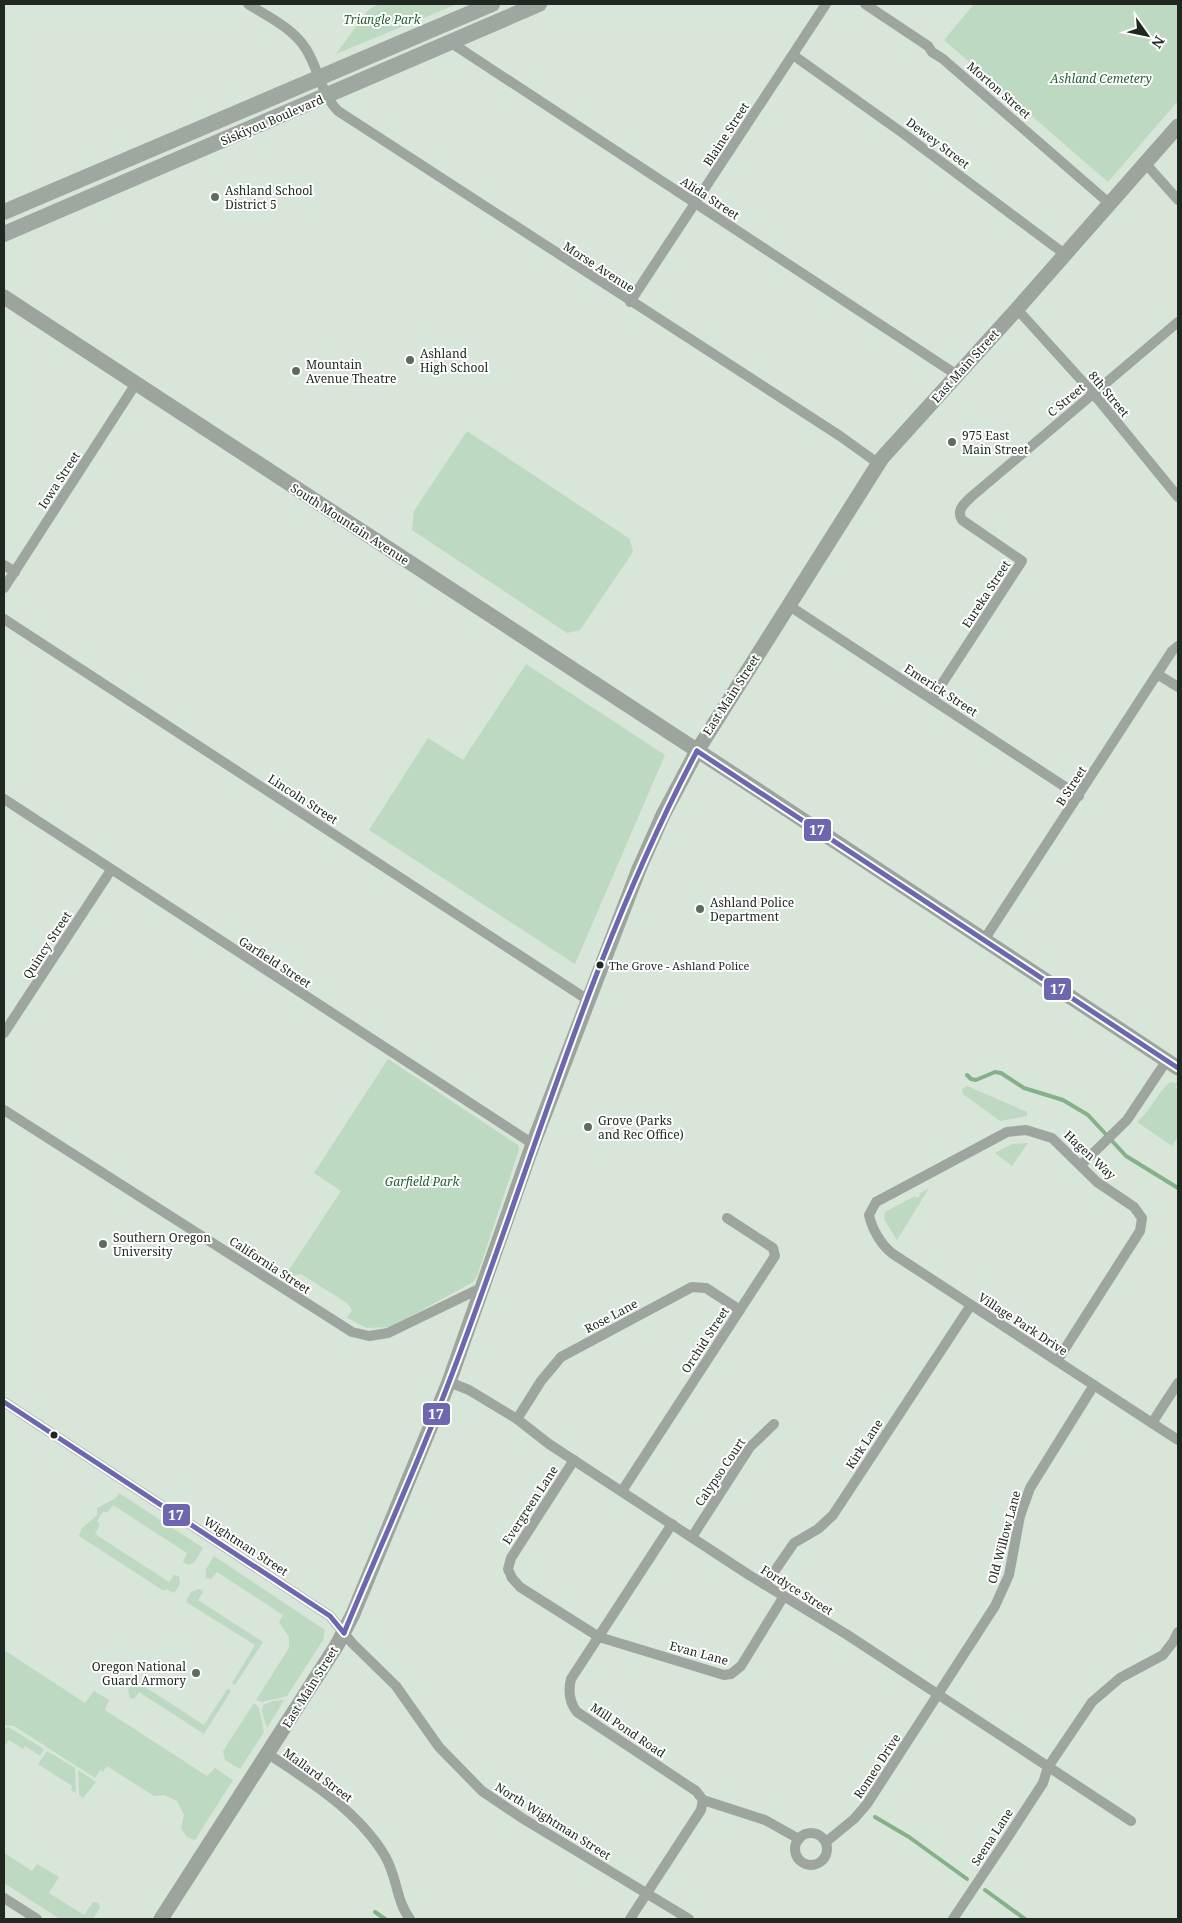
<svg xmlns="http://www.w3.org/2000/svg" width="1182" height="1923" font-family="'Noto Serif',serif">
  <style>
    .green { fill: #bed9c1 }
    .lines { fill: none; stroke-linecap: round; stroke-linejoin: round }
    .stream { stroke: #83b189; stroke-width: 4 }
    .street { stroke: #9ea49e; stroke-width: 10 }
    .secondary { stroke: #9ca49d; stroke-width: 15 }
    .primary { stroke: #9fa8a0; stroke-width: 16 }
    .bus-1-casing { stroke: #fff; stroke-width: 9 }
    .bus-1 { stroke: #6c67af; stroke-width: 5 }
    .poi-dot { fill: #606a61; stroke: #fff; stroke-width: 2 }
    .bus-dot { fill: #202821; stroke: #fff; stroke-width: 2 }
    .labels { text-anchor: middle; dominant-baseline: central; stroke-width: 4; stroke-linejoin: round; paint-order: stroke }
    .bus-label { font-size: 11px; fill: #202821; stroke: #fff; text-anchor: start }
    .park-label { font-size: 12px; font-style: italic; fill: #21612e; stroke: #fff }
    .street-label { font-size: 12px; fill: #202821; stroke: #fff }
    .poi-label { font-size: 12px; fill: #202821; stroke: #fff; text-anchor: start }
    .line-badge { stroke: #fff; stroke-width: 2 }
    .badge-label { font-size: 14px; text-anchor: middle; font-weight: bold; fill: #fff }
  </style>
  <rect width="100%" height="100%" fill="#d8e5d9"/>
  <g class="green">
    <polygon points="379,4 457,4 336,54 368,10"/>
    <polygon points="974,4 1178,4 1178,101 1108,182 944,40"/>
    <polygon points="467,431 630,539 633,552 580,630 567,633 412,530 414,511"/>
    <polygon points="526,664 665,755 575,964 369,830 428,738 463,760"/>
    <polygon points="388,1059 518,1145 519,1150 477,1276 473,1282 391,1327 367,1328 347,1318 352,1310 347,1303 301,1274 291,1276 287,1273 341,1191 314,1173"/>
    <path d="M1171,1082L1178,1084L1175,1087L1178,1090V1136L1172,1146L1137,1122C1151,1111 1160,1088 1171,1082Z"/>
    <polygon points="967,1086 1027,1112 1027,1116 1000,1121 963,1094 962,1089"/>
    <polygon points="1028,1143 1012,1166 995,1153 1012,1144"/>
    <polygon points="929,1188 897,1240 884,1219 885,1212 915,1196 916,1198 920,1196 919,1194"/>
    <polygon points="119,1493 203,1548 194,1563 188,1565 183,1562 187,1553 113,1505 108,1512 103,1512 97,1521 100,1525 95,1534 169,1582 174,1575 179,1576 180,1584 174,1593 166,1589 164,1591 79,1536 82,1528 97,1515 97,1508 116,1498"/>
    <polygon points="214,1556 325,1630 323,1640 287,1696 262,1702 256,1700 289,1648 289,1637 279,1622 283,1615 217,1572 211,1579 206,1578 206,1569"/>
    <polygon points="200,1589 203,1592 198,1600 263,1642 235,1685 232,1683 255,1645 186,1602 191,1592"/>
    <polygon points="4,1650 85,1703 94,1691 109,1700 105,1710 207,1776 215,1768 233,1780 195,1840 187,1837 181,1828 184,1815 177,1801 164,1795 154,1796 107,1766 103,1772 100,1770 95,1778 14,1726 4,1725"/>
    <polygon points="136,1681 204,1725 228,1688 231,1691 204,1734 139,1692 134,1699 130,1698 128,1690 133,1682"/>
    <polygon points="284,1700 267,1728 262,1712 263,1705 273,1701"/>
    <polygon points="254,1703 259,1708 264,1732 240,1769 225,1760 223,1751"/>
    <polygon points="8,1727 44,1749 40,1756 25,1746 23,1749 9,1740 4,1747 4,1729"/>
    <polygon points="47,1751 75,1768 76,1793 71,1790 72,1786 38,1764"/>
    <polygon points="78,1770 96,1782 83,1798 79,1795"/>
    <polygon points="4,1853 32,1871 37,1864 59,1877 49,1893 84,1915 93,1902 99,1903 100,1908 93,1919 60,1919 4,1883"/>
  </g>
  <g class="lines">
    <g class="stream">
      <polyline points="967,1075 971,1079 976,1080 995,1072 1001,1073 1024,1088 1063,1100 1088,1115 1126,1156 1178,1188"/>
      <polyline points="875,1817 909,1837 967,1879"/>
      <polyline points="985,1890 1025,1919"/>
      <polyline points="375,1912 385,1919"/>
    </g>
    <g class="street">
      <path d="M248,4C267,16 293,28 306,49C318,68 322,95 338,111L840,436L879,464"/>
      <polyline points="865,4 928,46 932,52 943,59 1110,204"/>
      <polyline points="450,42 957,375"/>
      <polyline points="793,55 904,134 1066,255"/>
      <polyline points="1146,164 1178,200"/>
      <polyline points="630,302 826,4"/>
      <polyline points="1017,309 1093,393 1178,497"/>
      <polyline points="4,565 15,572"/>
      <polyline points="4,588 135,385"/>
      <polyline points="788,605 1079,796"/>
      <polyline points="4,619 588,1000"/>
      <polyline points="1157,674 1178,687"/>
      <path d="M932,699L1022,561L962,520C956,510 964,504 971,497L1178,322"/>
      <polyline points="4,799 533,1144"/>
      <polyline points="984,940 1172,651 1178,646"/>
      <polyline points="4,1033 111,870"/>
      <polyline points="4,1110 352,1332 369,1336 388,1333 483,1287"/>
      <polyline points="1081,1165 1127,1120 1167,1060"/>
      <path d="M1057,1361L1140,1231L1142,1218L1134,1207L1097,1182L1052,1138L1026,1130L1007,1132L876,1202L869,1215C872,1229 881,1245 893,1254L1178,1440"/>
      <polyline points="449,1382 469,1390 517,1419 549,1444 749,1575 846,1634 1131,1821"/>
      <polyline points="4,1402 330,1616 352,1643 396,1686 439,1747 482,1791 522,1818 689,1919"/>
      <polyline points="517,1419 541,1381 561,1357 692,1287 706,1288 740,1310"/>
      <polyline points="1152,1423 1178,1383"/>
      <polyline points="574,1460 511,1558 508,1569 512,1578 520,1587 599,1637 724,1675 731,1674 741,1666 784,1596"/>
      <polyline points="622,1491 775,1256 773,1248 727,1218"/>
      <polyline points="692,1537 750,1447 774,1424"/>
      <polyline points="765,1585 794,1543 818,1529 833,1515 971,1305"/>
      <path d="M268,1754C311,1782 358,1811 385,1856C397,1876 396,1901 410,1919"/>
      <polyline points="703,1800 765,1820 799,1839"/>
      <circle cx="811" cy="1849" r="16"/>
      <polyline points="826,1842 854,1819 867,1804 995,1606 1009,1575 1020,1516 1030,1488 1094,1385"/>
      <polyline points="4,1898 37,1919"/>
      <path d="M630,1919L701,1810L703,1800L696,1791L577,1712C569,1702 568,1691 571,1679L672,1524"/>
      <polyline points="953,1919 1004,1843 1043,1783 1048,1767 1092,1702 1120,1678 1163,1655 1173,1642 1178,1632"/>
    </g>
    <g class="secondary">
      <polyline points="4,297 756,789 1178,1068"/>
      <polyline points="161,1919 337,1645 353,1614 449,1382 533,1144 639,869 663,815 697,751 882,458 1017,309 1178,126"/>
    </g>
    <g class="primary">
      <polyline points="4,212 492,4"/>
      <polyline points="4,234 539,4"/>
    </g>
    <defs>
      <g id="bus-1">
        <polyline points="697,751 1178,1068"/>
        <polyline points="4,1402 330,1616 344,1633"/>
        <path d="M344,1633C379,1549 417,1466 449,1382C530,1172 591,950 697,751"/>
      </g>
    </defs>
    <use href="#bus-1" class="bus-1-casing"/>
    <use href="#bus-1" class="bus-1"/>
  </g>
  <g class="poi-dot">
    <circle cx="215" cy="197" r="5"/>
    <circle cx="410" cy="360" r="5"/>
    <circle cx="296" cy="371" r="5"/>
    <circle cx="952" cy="442" r="5"/>
    <circle cx="700" cy="909" r="5"/>
    <circle cx="588" cy="1127" r="5"/>
    <circle cx="103" cy="1244" r="5"/>
    <circle cx="196" cy="1673" r="5"/>
  </g>
  <g class="bus-dot">
    <circle cx="600" cy="965" r="4.5"/>
    <circle cx="54" cy="1435" r="4.5"/>
  </g>
  <g class="labels">
    <g class="bus-label">
      <text x="609" y="965">The Grove - Ashland Police</text>
    </g>
    <g class="park-label">
      <text x="382" y="19">Triangle Park</text>
      <text x="1101" y="78">Ashland Cemetery</text>
      <text x="422" y="1181">Garfield Park</text>
    </g>
    <g class="street-label">
      <text transform="translate(999 90) rotate(41)">Morton Street</text>
      <text transform="translate(272 120) rotate(-23)">Siskiyou Boulevard</text>
      <text transform="translate(726 134) rotate(-57)">Blaine Street</text>
      <text transform="translate(938 143) rotate(37)">Dewey Street</text>
      <text transform="translate(710 198) rotate(33)">Alida Street</text>
      <text transform="translate(599 267) rotate(33)">Morse Avenue</text>
      <text transform="translate(965 366) rotate(-48)">East Main Street</text>
      <text transform="translate(1109 394) rotate(50)">8th Street</text>
      <text transform="translate(1066 400) rotate(-40)">C Street</text>
      <text transform="translate(59 480) rotate(-57)">Iowa Street</text>
      <text transform="translate(350 524) rotate(33)">South Mountain Avenue</text>
      <text transform="translate(986 594) rotate(-57)">Eureka Street</text>
      <text transform="translate(941 690) rotate(33)">Emerick Street</text>
      <text transform="translate(731 695) rotate(-57)">East Main Street</text>
      <text transform="translate(1071 786) rotate(-57)">B Street</text>
      <text transform="translate(303 799) rotate(33)">Lincoln Street</text>
      <text transform="translate(47 945) rotate(-57)">Quincy Street</text>
      <text transform="translate(275 962) rotate(33)">Garfield Street</text>
      <text transform="translate(1090 1155) rotate(43)">Hagen Way</text>
      <text transform="translate(270 1265) rotate(33)">California Street</text>
      <text transform="translate(611 1316) rotate(-28)">Rose Lane</text>
      <text transform="translate(1023 1324) rotate(33)">Village Park Drive</text>
      <text transform="translate(705 1340) rotate(-57)">Orchid Street</text>
      <text transform="translate(864 1444) rotate(-57)">Kirk Lane</text>
      <text transform="translate(720 1472) rotate(-56)">Calypso Court</text>
      <text transform="translate(530 1505) rotate(-57)">Evergreen Lane</text>
      <text transform="translate(1004 1537) rotate(-75)">Old Willow Lane</text>
      <text transform="translate(246 1546) rotate(33)">Wightman Street</text>
      <text transform="translate(797 1590) rotate(32)">Fordyce Street</text>
      <text transform="translate(699 1653) rotate(15)">Evan Lane</text>
      <text transform="translate(310 1687) rotate(-58)">East Main Street</text>
      <text transform="translate(628 1730) rotate(34)">Mill Pond Road</text>
      <text transform="translate(877 1766) rotate(-57)">Romeo Drive</text>
      <text transform="translate(318 1775) rotate(36)">Mallard Street</text>
      <text transform="translate(553 1821) rotate(32)">North Wightman Street</text>
      <text transform="translate(992 1837) rotate(-57)">Seena Lane</text>
    </g>
    <g class="poi-label">
      <text x="225" y="190">Ashland School<tspan x="225" dy="14">District 5</tspan></text>
      <text x="420" y="353">Ashland<tspan x="420" dy="14">High School</tspan></text>
      <text x="306" y="364">Mountain<tspan x="306" dy="14">Avenue Theatre</tspan></text>
      <text x="962" y="435">975 East<tspan x="962" dy="14">Main Street</tspan></text>
      <text x="710" y="902">Ashland Police<tspan x="710" dy="14">Department</tspan></text>
      <text x="598" y="1120">Grove (Parks<tspan x="598" dy="14">and Rec Office)</tspan></text>
      <text x="113" y="1237">Southern Oregon<tspan x="113" dy="14">University</tspan></text>
      <text x="186" y="1666" text-anchor="end">Oregon National<tspan x="186" dy="14">Guard Armory</tspan></text>
    </g>
  </g>
  <g class="line-badge">
    <rect x="803" y="818" width="29" height="24" rx="5" fill="#6c67af"/>
    <rect x="1043" y="977" width="29" height="24" rx="5" fill="#6c67af"/>
    <rect x="422" y="1402" width="29" height="24" rx="5" fill="#6c67af"/>
    <rect x="162" y="1503" width="29" height="24" rx="5" fill="#6c67af"/>
  </g>
  <g class="badge-label">
    <text x="817" y="835">17</text>
    <text x="1058" y="994">17</text>
    <text x="436" y="1419">17</text>
    <text x="176" y="1520">17</text>
  </g>
  <rect width="1182" height="1923" fill="none" stroke="#202821" stroke-width="10"/>
  <g transform="translate(1147 35) rotate(123)" stroke="#ffffff" stroke-width="4" paint-order="stroke">
  <path d="M0-4L9 19L0 12L-9 19Z" fill="#202821"/>
  <text y="-8" font-size="14" font-weight="bold" text-anchor="middle" fill="#202821">N</text>
  </g>
</svg>
